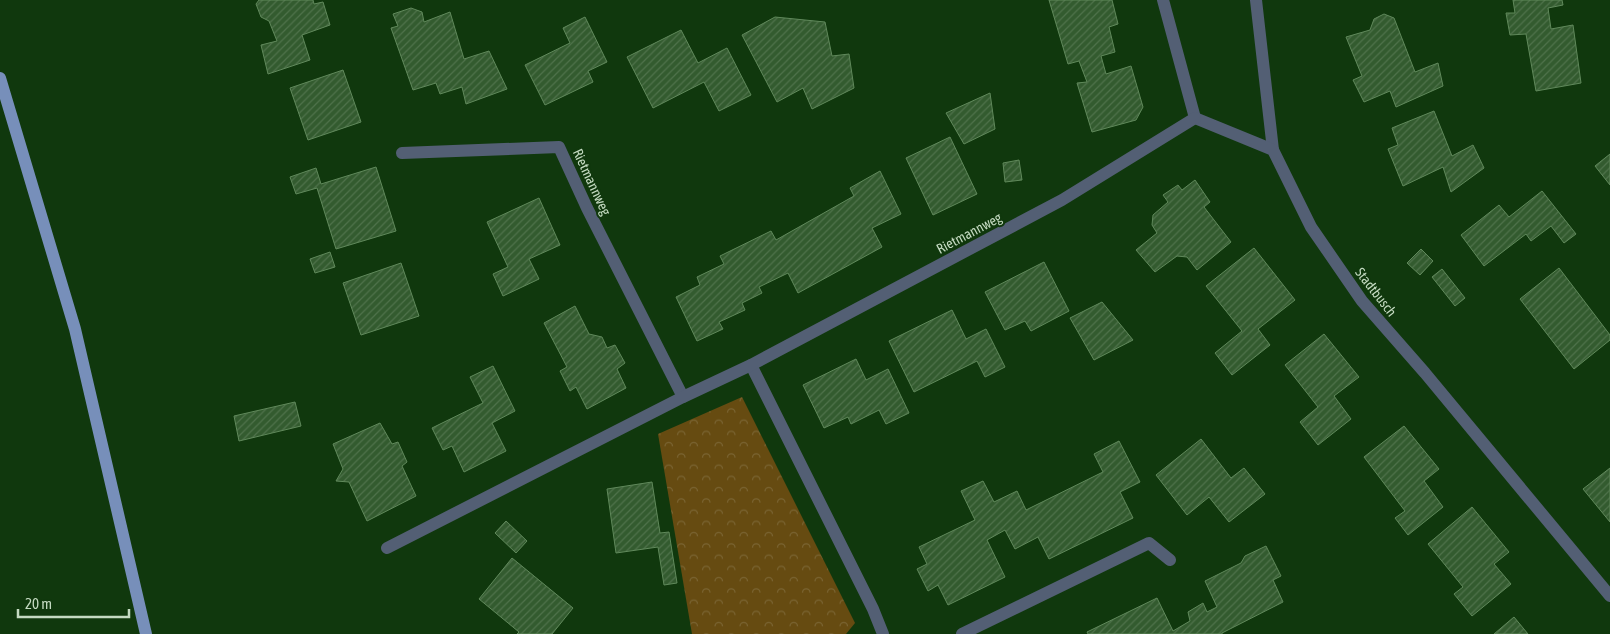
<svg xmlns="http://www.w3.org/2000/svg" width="1610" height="634" font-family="'Asap Condensed',sans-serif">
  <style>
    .forest { fill: url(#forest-crowns) }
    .building { fill: url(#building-hatch); stroke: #60895b }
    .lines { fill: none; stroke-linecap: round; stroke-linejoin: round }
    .street { stroke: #535f74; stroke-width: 12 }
    .primary { stroke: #778fba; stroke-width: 12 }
    .labels { text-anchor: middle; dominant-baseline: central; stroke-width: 4; stroke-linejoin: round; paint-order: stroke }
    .street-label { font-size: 14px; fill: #c4dac1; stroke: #10380d }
  </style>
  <defs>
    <pattern id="forest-crowns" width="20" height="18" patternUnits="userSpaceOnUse" patternTransform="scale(1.25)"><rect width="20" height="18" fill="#664b11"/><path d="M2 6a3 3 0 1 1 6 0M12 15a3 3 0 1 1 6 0" fill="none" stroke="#7a6432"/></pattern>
    <pattern id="building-hatch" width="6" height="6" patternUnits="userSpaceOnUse" patternTransform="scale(1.25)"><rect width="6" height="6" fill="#335b2f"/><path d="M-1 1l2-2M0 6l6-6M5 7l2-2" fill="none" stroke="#4f724b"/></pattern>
  </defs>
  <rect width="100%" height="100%" fill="#10380d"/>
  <polygon class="forest" points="742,397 855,623 846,634 692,634 658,434"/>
  <g class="building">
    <polygon points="259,0 313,0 314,4 323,2 330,25 302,35 310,60 268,74 261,45 277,41 269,21 261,17 256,4"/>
    <polygon points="1049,0 1112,0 1118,24 1109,27 1115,52 1101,56 1106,74 1131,66 1143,107 1136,120 1092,132 1077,83 1087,82 1079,61 1068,64"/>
    <polygon points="1513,0 1562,0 1563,5 1548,8 1551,29 1573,25 1581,83 1536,91 1526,34 1510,35 1506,13 1515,13"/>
    <polygon points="411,8 422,12 424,22 450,12 464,59 489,51 507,89 466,104 462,87 440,94 436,83 413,90 391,28 398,26 393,14"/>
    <polygon points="1384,14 1394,18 1415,72 1438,63 1443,86 1396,107 1390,91 1364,102 1353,80 1362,76 1346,37 1370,30 1374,19"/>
    <polygon points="585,17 607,62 588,71 593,82 545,105 525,65 570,43 563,28"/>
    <polygon points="775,17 825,22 832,56 849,54 854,88 812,109 803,88 777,102 742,35"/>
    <polygon points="681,30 698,63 727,48 751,95 719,111 704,82 653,108 627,57"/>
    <polygon points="343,70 361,122 308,140 290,88"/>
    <polygon points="990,93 995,129 964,144 946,113"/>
    <polygon points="1434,111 1452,156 1473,145 1484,168 1451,192 1443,167 1403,186 1388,149 1398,145 1392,128"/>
    <polygon points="950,137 977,194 933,215 906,158"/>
    <polygon points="1610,154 1610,185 1595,166"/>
    <polygon points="1019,160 1022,180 1005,182 1003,163"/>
    <polygon points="376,167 396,231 336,249 317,188 296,194 290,177 316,168 321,184"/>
    <polygon points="880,171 901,214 872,228 882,247 798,293 788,273 759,287 762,293 742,303 745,310 719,322 723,329 697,341 676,297 700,285 697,277 724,264 720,256 771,231 776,240 854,196 850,188"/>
    <polygon points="1195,180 1210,202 1204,207 1231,242 1197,270 1187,257 1177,256 1155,272 1136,250 1157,233 1152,225 1153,215 1168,202 1163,195 1178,185 1182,190"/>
    <polygon points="1542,191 1576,234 1564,243 1551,226 1531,241 1526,234 1484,266 1461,235 1499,205 1509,217"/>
    <polygon points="539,198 560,245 529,259 539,279 503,296 493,274 508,267 487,222"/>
    <polygon points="1254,248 1295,300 1258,329 1270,345 1232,375 1215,353 1242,331 1206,286"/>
    <polygon points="1421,249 1433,261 1420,275 1407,263"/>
    <polygon points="330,252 335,267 315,273 310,259"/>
    <polygon points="1044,262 1069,311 1031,331 1025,321 1005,330 985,292"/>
    <polygon points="401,263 419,316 361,335 343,283"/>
    <polygon points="1559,268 1610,335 1610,340 1574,369 1520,299"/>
    <polygon points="1442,269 1465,298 1455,306 1432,277"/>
    <polygon points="1102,302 1133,340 1094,360 1070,318"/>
    <polygon points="575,306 589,334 602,337 607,348 615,345 625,363 617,369 626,388 587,409 576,387 570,391 560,371 567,367 544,323"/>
    <polygon points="952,310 966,339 986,329 1005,367 985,377 977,361 914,392 889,341"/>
    <polygon points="1324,334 1359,377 1334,396 1351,419 1318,445 1300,422 1318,407 1285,365"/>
    <polygon points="856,359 866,380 888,369 909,413 886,424 879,410 851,424 848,417 824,428 803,385"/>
    <polygon points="493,366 515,411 492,423 506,451 464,472 452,446 443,450 432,428 483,403 470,377"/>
    <polygon points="295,402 301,426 239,441 234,416"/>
    <polygon points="380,423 392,444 398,442 407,462 402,466 416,496 367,521 349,482 336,481 343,469 333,444"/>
    <polygon points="1404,426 1439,469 1424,481 1443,507 1408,535 1395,518 1405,511 1364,457"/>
    <polygon points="1201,439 1231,478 1244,468 1265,494 1229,522 1209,497 1187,515 1156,475"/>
    <polygon points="1119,441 1140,482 1120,492 1133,518 1049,559 1038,537 1015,549 1005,530 987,540 1005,577 948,605 938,585 928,591 917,569 927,564 919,547 975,520 961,491 983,481 994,502 1017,491 1026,510 1103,472 1094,454"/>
    <polygon points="1610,468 1610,522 1583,489"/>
    <polygon points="652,482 660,533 669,532 677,583 664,585 658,547 616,553 607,489"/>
    <polygon points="1472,507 1509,552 1494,564 1511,584 1472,616 1454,594 1463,587 1428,544"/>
    <polygon points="506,521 527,541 516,553 495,533"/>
    <polygon points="1266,546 1281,576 1273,580 1283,602 1222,633 1222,634 1088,634 1087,632 1157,598 1173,631 1190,621 1188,612 1203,603 1207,612 1217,607 1205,581 1241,563 1245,556"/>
    <polygon points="512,558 573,608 552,634 517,634 519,632 479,599"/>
    <polygon points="1514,617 1528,634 1494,634"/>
  </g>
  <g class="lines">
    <g class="street">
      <polyline points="1163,0 1195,118"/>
      <polyline points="1256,0 1273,150"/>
      <polyline points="1195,118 1273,150 1311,227 1362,301 1425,373 1610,596"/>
      <polyline points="402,153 559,147 587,208 683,397"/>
      <polyline points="751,365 873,609 883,634"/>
      <polyline points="387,548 683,397 751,365 1062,200 1195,118"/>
      <polyline points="962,634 1149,543 1170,560"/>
    </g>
    <polyline class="primary" points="0,78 75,329 146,634"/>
  </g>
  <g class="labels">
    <g class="street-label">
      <text transform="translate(592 182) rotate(65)">Rietmannweg</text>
      <text transform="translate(969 233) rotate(-28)">Rietmannweg</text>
      <text transform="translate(1376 292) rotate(52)">Stadtbusch</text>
    </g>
  </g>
  <path d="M18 609v8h111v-8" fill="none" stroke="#c4dac1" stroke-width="2.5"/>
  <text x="25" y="609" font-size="15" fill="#c4dac1" stroke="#10380d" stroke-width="4" paint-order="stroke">20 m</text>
</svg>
